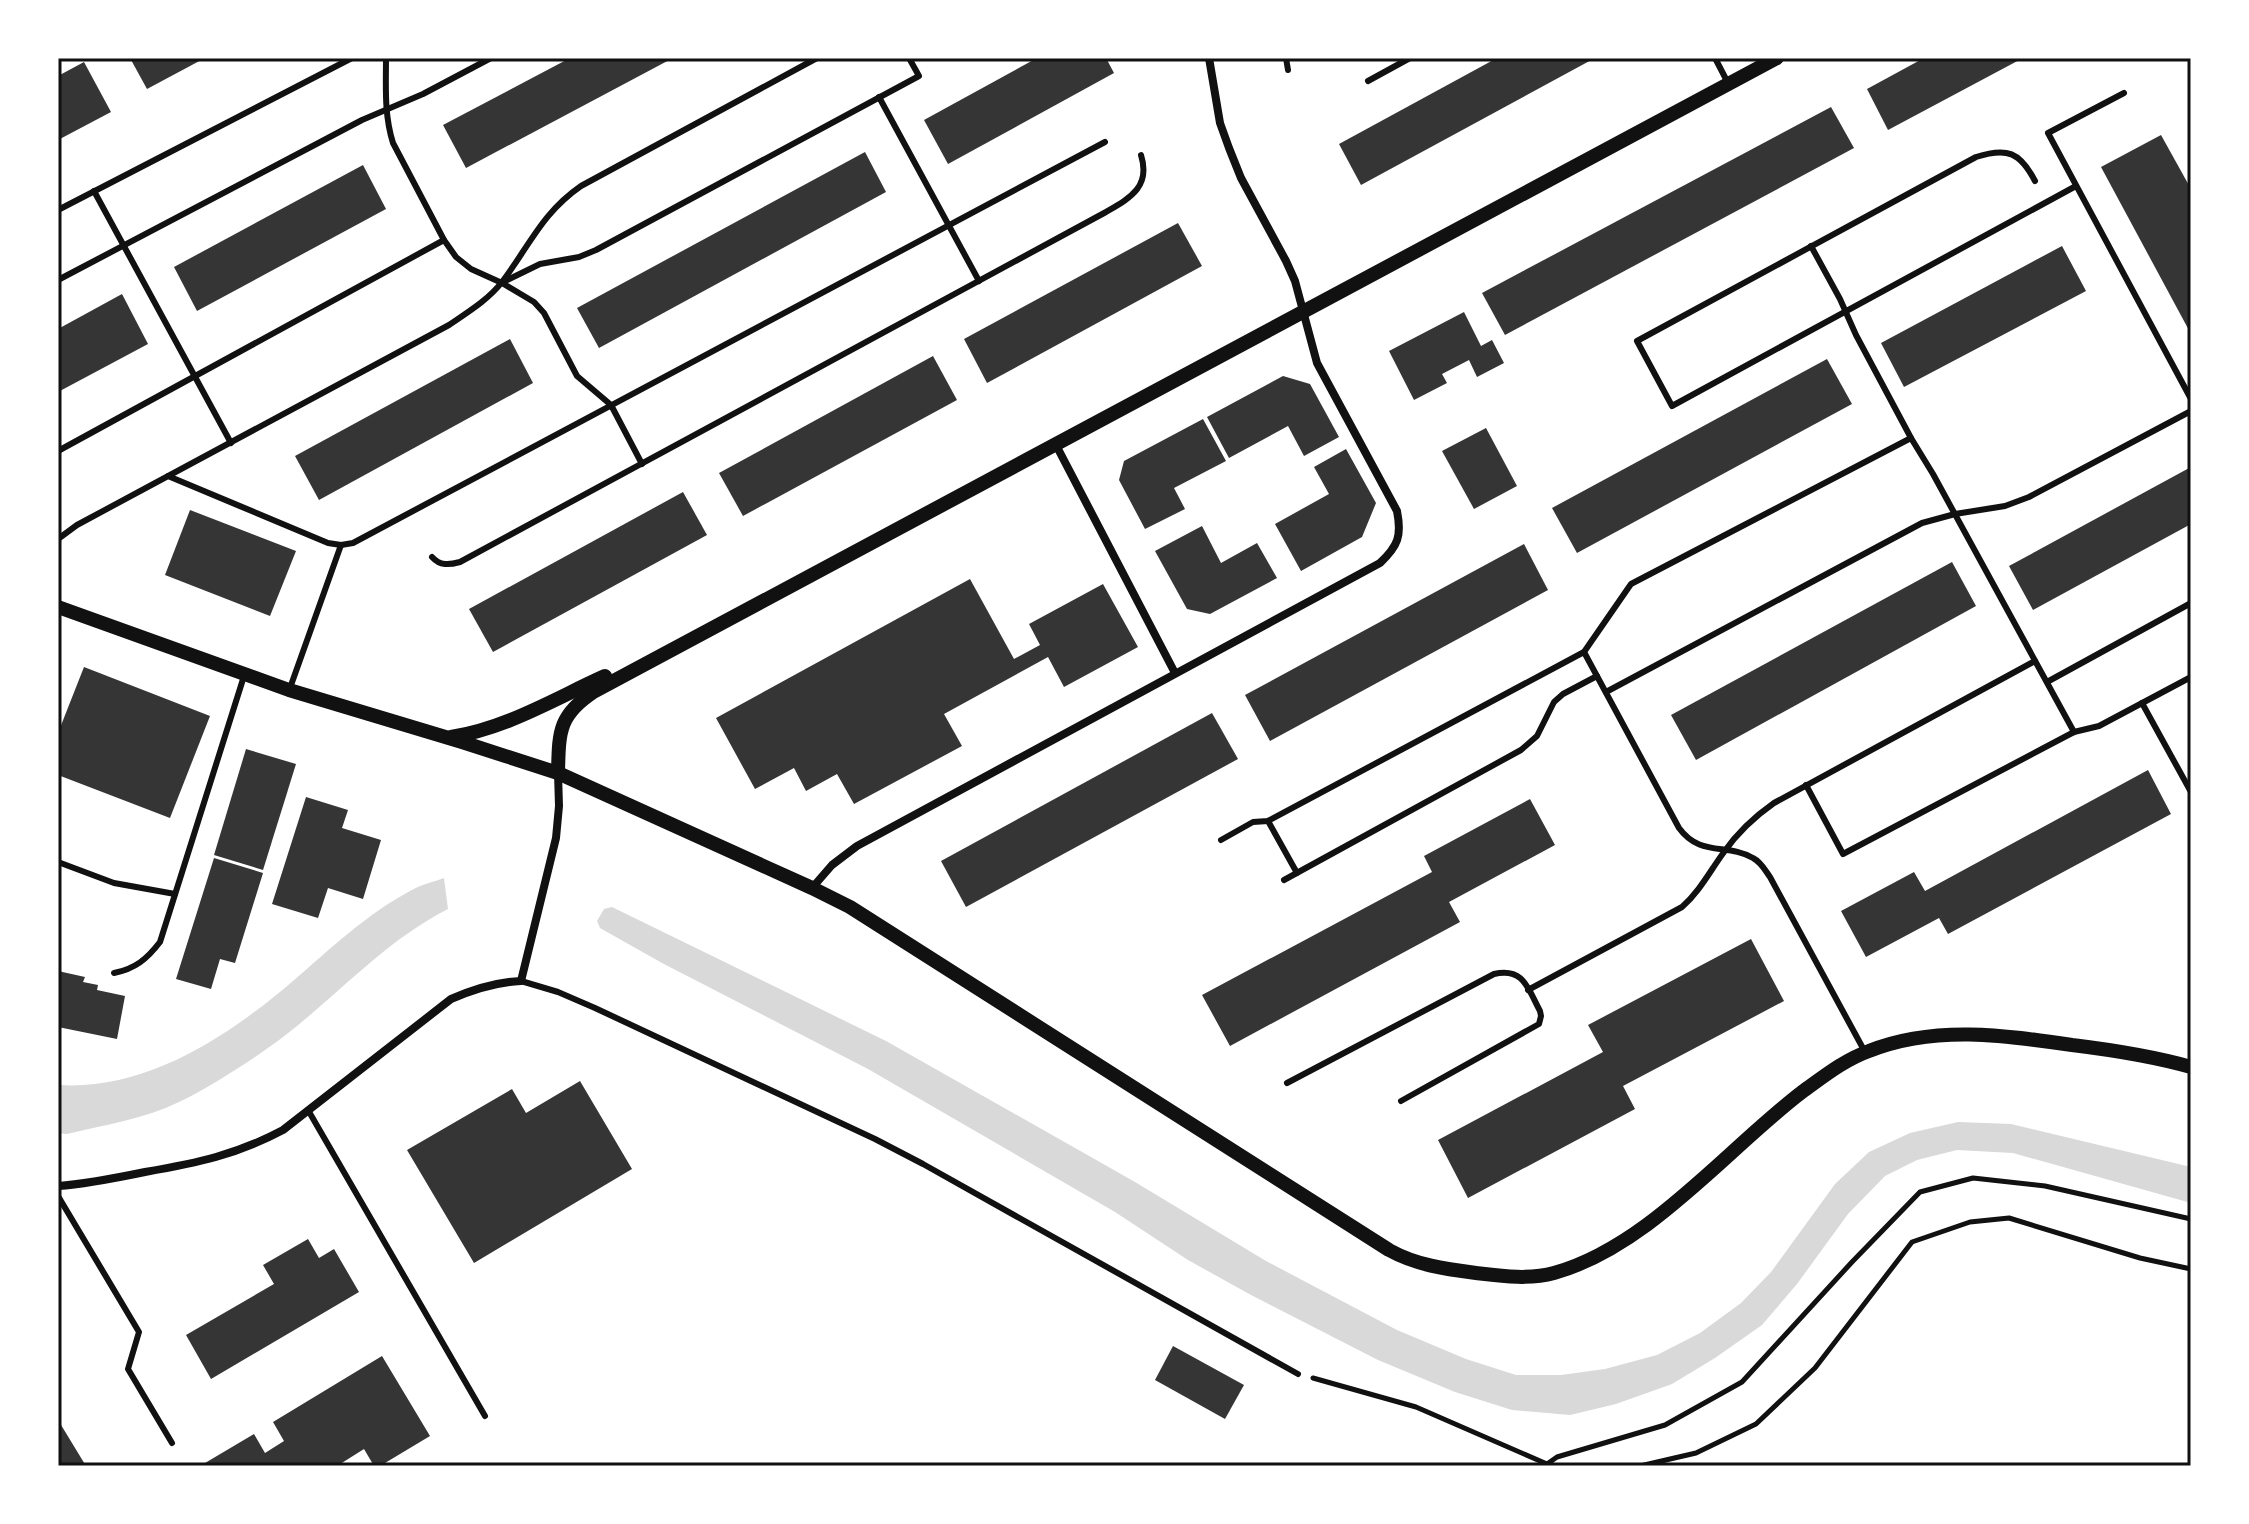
<svg xmlns="http://www.w3.org/2000/svg" width="2249" height="1524" font-family="'Noto Serif',serif">
  <style>
    .water { fill: #d9d9d9 }
    .building { fill: #353535 }
    .lines { fill: none; stroke-linecap: round; stroke-linejoin: round }
    .path { stroke: #111; stroke-width: 5 }
    .service { stroke: #111; stroke-width: 6 }
    .minor { stroke: #111; stroke-width: 8 }
    .tertiary { stroke: #111; stroke-width: 14 }
    .neatline { fill: none; stroke: #111; stroke-width: 3 }
  </style>
  <rect width="100%" height="100%" fill="#fff"/>
  <g class="water">
    <path d="M444,878L448,909C385,941 339,994 283,1037C255,1058 211,1087 179,1102C144,1119 104,1125 67,1134L58,1133V1085C146,1091 229,1036 293,981C330,949 367,914 410,891C420,885 433,882 444,878Z"/>
    <polygon points="612,907 886,1041 1135,1182 1266,1261 1397,1330 1466,1359 1516,1375 1561,1375 1605,1369 1657,1355 1700,1333 1741,1303 1771,1272 1835,1184 1869,1152 1910,1133 1958,1122 2011,1124 2191,1167 2191,1203 2013,1153 1957,1150 1917,1160 1885,1176 1848,1214 1797,1284 1762,1325 1715,1358 1672,1384 1616,1404 1570,1415 1512,1410 1455,1392 1378,1360 1251,1295 1188,1260 1115,1212 868,1069 662,963 600,928 597,921 604,909"/>
  </g>
  <g class="building">
    <polygon points="130,58 205,58 147,89"/>
    <polygon points="570,58 673,58 466,168 443,125"/>
    <polygon points="1037,58 1106,58 1114,73 948,164 924,120"/>
    <polygon points="1497,58 1595,58 1361,185 1339,144"/>
    <polygon points="1924,58 2023,58 1888,130 1867,89"/>
    <polygon points="84,62 111,112 58,140 58,76"/>
    <polygon points="1831,107 1854,148 1505,335 1482,293"/>
    <polygon points="2161,135 2191,189 2191,334 2101,167"/>
    <polygon points="865,152 886,192 599,348 577,308"/>
    <polygon points="363,165 386,209 197,311 174,267"/>
    <polygon points="1178,223 1202,266 987,383 964,339"/>
    <polygon points="2062,246 2086,291 1904,387 1881,343"/>
    <polygon points="122,294 148,344 58,392 58,329"/>
    <polygon points="1464,312 1481,346 1492,340 1504,363 1477,377 1469,360 1442,374 1447,383 1414,400 1389,351"/>
    <polygon points="510,339 533,383 319,500 295,456"/>
    <polygon points="933,356 957,400 743,516 719,473"/>
    <polygon points="1827,359 1852,404 1577,553 1552,508"/>
    <polygon points="1283,376 1310,384 1339,437 1304,456 1288,426 1229,458 1207,417"/>
    <polygon points="1203,419 1226,461 1174,488 1185,509 1145,529 1119,480 1124,461"/>
    <polygon points="1486,428 1517,486 1474,509 1442,451"/>
    <polygon points="1346,449 1376,503 1362,537 1301,571 1275,524 1329,494 1314,467"/>
    <polygon points="2191,467 2191,524 2033,610 2009,566"/>
    <polygon points="683,492 707,535 493,652 469,609"/>
    <polygon points="190,510 296,551 270,616 165,575"/>
    <polygon points="1202,526 1221,563 1257,543 1277,578 1210,614 1187,609 1155,551"/>
    <polygon points="1524,544 1548,590 1270,741 1245,695"/>
    <polygon points="1952,562 1976,606 1696,760 1671,715"/>
    <polygon points="970,579 1014,659 1040,645 1029,624 1103,584 1138,647 1064,687 1048,657 944,714 962,746 854,804 837,774 806,791 794,768 755,789 716,718"/>
    <polygon points="84,667 210,716 170,818 58,775 58,733"/>
    <polygon points="1212,713 1238,759 966,907 941,861"/>
    <polygon points="246,749 296,764 263,870 214,855"/>
    <polygon points="2148,770 2171,814 1948,934 1939,918 1866,957 1841,911 1914,872 1925,891"/>
    <polygon points="306,797 348,810 342,828 381,840 363,899 328,888 318,918 272,904"/>
    <polygon points="1530,799 1555,845 1449,902 1460,922 1230,1046 1202,995 1432,872 1424,856"/>
    <polygon points="214,858 263,873 235,963 220,959 211,989 176,979"/>
    <polygon points="1751,939 1784,1001 1623,1086 1635,1109 1468,1198 1438,1140 1603,1052 1588,1025"/>
    <polygon points="58,971 85,977 83,982 98,985 97,990 125,996 117,1039 58,1027"/>
    <polygon points="580,1081 632,1169 474,1263 407,1150 512,1089 526,1113"/>
    <polygon points="308,1239 319,1258 334,1249 359,1292 211,1379 186,1335 274,1284 263,1265"/>
    <polygon points="1173,1346 1244,1385 1225,1419 1155,1380"/>
    <polygon points="382,1356 430,1436 380,1466 374,1466 364,1449 337,1466 200,1466 254,1434 265,1453 284,1441 273,1422"/>
    <polygon points="58,1420 86,1466 58,1466"/>
  </g>
  <g class="lines">
    <g class="path">
      <polyline points="1313,1378 1416,1407 1547,1464 1556,1466"/>
      <polyline points="1547,1464 1557,1457 1665,1425 1742,1382 1852,1262 1920,1192 1973,1178 2045,1186 2191,1219"/>
      <polyline points="1640,1466 1696,1453 1756,1424 1815,1368 1912,1242 1970,1222 2009,1218 2140,1258 2191,1269"/>
    </g>
    <g class="service">
      <path d="M386,58C386,86 384,115 393,143L444,240L456,257L471,269L502,283L534,302L544,313L577,376L611,405L642,464"/>
      <polyline points="1286,58 1288,70"/>
      <polyline points="1715,58 1728,83"/>
      <polyline points="1368,81 1410,58"/>
      <polyline points="2124,93 2048,133 2191,399"/>
      <polyline points="879,97 979,281"/>
      <path d="M2035,181C2020,152 2007,147 1976,157L1637,341L1672,406L2076,186"/>
      <polyline points="94,191 231,443"/>
      <polyline points="58,210 352,58"/>
      <polyline points="1811,246 1840,299 1856,335 1911,438 1933,474 2074,732"/>
      <polyline points="58,280 362,120 423,94 491,58"/>
      <polyline points="505,281 540,264 579,257 596,250 919,76 909,58"/>
      <polyline points="58,451 444,240"/>
      <polyline points="168,476 328,543 341,545 353,543 1105,142"/>
      <path d="M58,539L77,525L449,325C468,312 488,300 502,282C530,245 542,213 581,186L817,58"/>
      <path d="M432,557C440,566 449,565 460,562L1106,212C1130,198 1151,187 1141,155"/>
      <path d="M1584,652L1679,828C1700,857 1727,843 1753,858C1761,862 1765,870 1770,877L1865,1052"/>
      <polyline points="2047,682 2191,603"/>
      <polyline points="290,688 341,545"/>
      <polyline points="1606,692 1922,523 1955,514 2005,506 2029,497 2191,411"/>
      <polyline points="2142,703 2191,792"/>
      <polyline points="1806,785 1843,854 2074,732 2099,726 2191,677"/>
      <polyline points="1268,821 1297,873"/>
      <polyline points="1221,840 1253,822 1268,821 1584,652 1631,584 1911,438"/>
      <polyline points="58,862 114,883 175,894"/>
      <polyline points="1284,880 1521,750 1537,736 1554,702 1563,694 1597,676"/>
      <path d="M114,973C135,969 147,959 160,942L244,676"/>
      <polyline points="521,981 558,992 595,1008 875,1139 923,1164 1298,1374"/>
      <path d="M1528,990L1682,907C1700,891 1710,871 1724,852C1738,832 1754,817 1774,803L2035,661"/>
      <path d="M1287,1083L1494,974C1524,967 1528,989 1540,1011L1541,1016L1539,1024L1401,1101"/>
      <polyline points="308,1110 485,1416"/>
      <polyline points="58,1196 139,1332 128,1369 172,1443"/>
    </g>
    <g class="minor">
      <polyline points="1056,445 1175,673"/>
      <path d="M812,888L832,865L857,846L1380,563C1398,546 1402,536 1397,511L1317,363L1295,281L1286,261L1241,178L1229,148L1220,123L1209,58"/>
      <path d="M58,1186C87,1184 116,1178 145,1172C197,1163 236,1155 283,1130L451,999C474,989 496,982 521,981L556,838L559,806L558,773"/>
    </g>
    <g class="tertiary">
      <path d="M58,607L289,690L462,742L558,773L812,888L850,907L1389,1250C1416,1265 1445,1269 1476,1273C1501,1276 1529,1280 1554,1273C1648,1247 1726,1150 1802,1092C1823,1077 1844,1060 1869,1051C1934,1025 2004,1035 2072,1045C2113,1050 2152,1056 2191,1067"/>
      <path d="M451,737C507,728 554,699 605,676"/>
      <path d="M558,773C559,732 558,715 595,691L1777,58"/>
    </g>
  </g>
  <rect width="2249" height="1524" fill="none" stroke="#ffffff" stroke-width="120"/>
  <rect x="60" y="60" width="2129" height="1404" class="neatline"/>
</svg>
